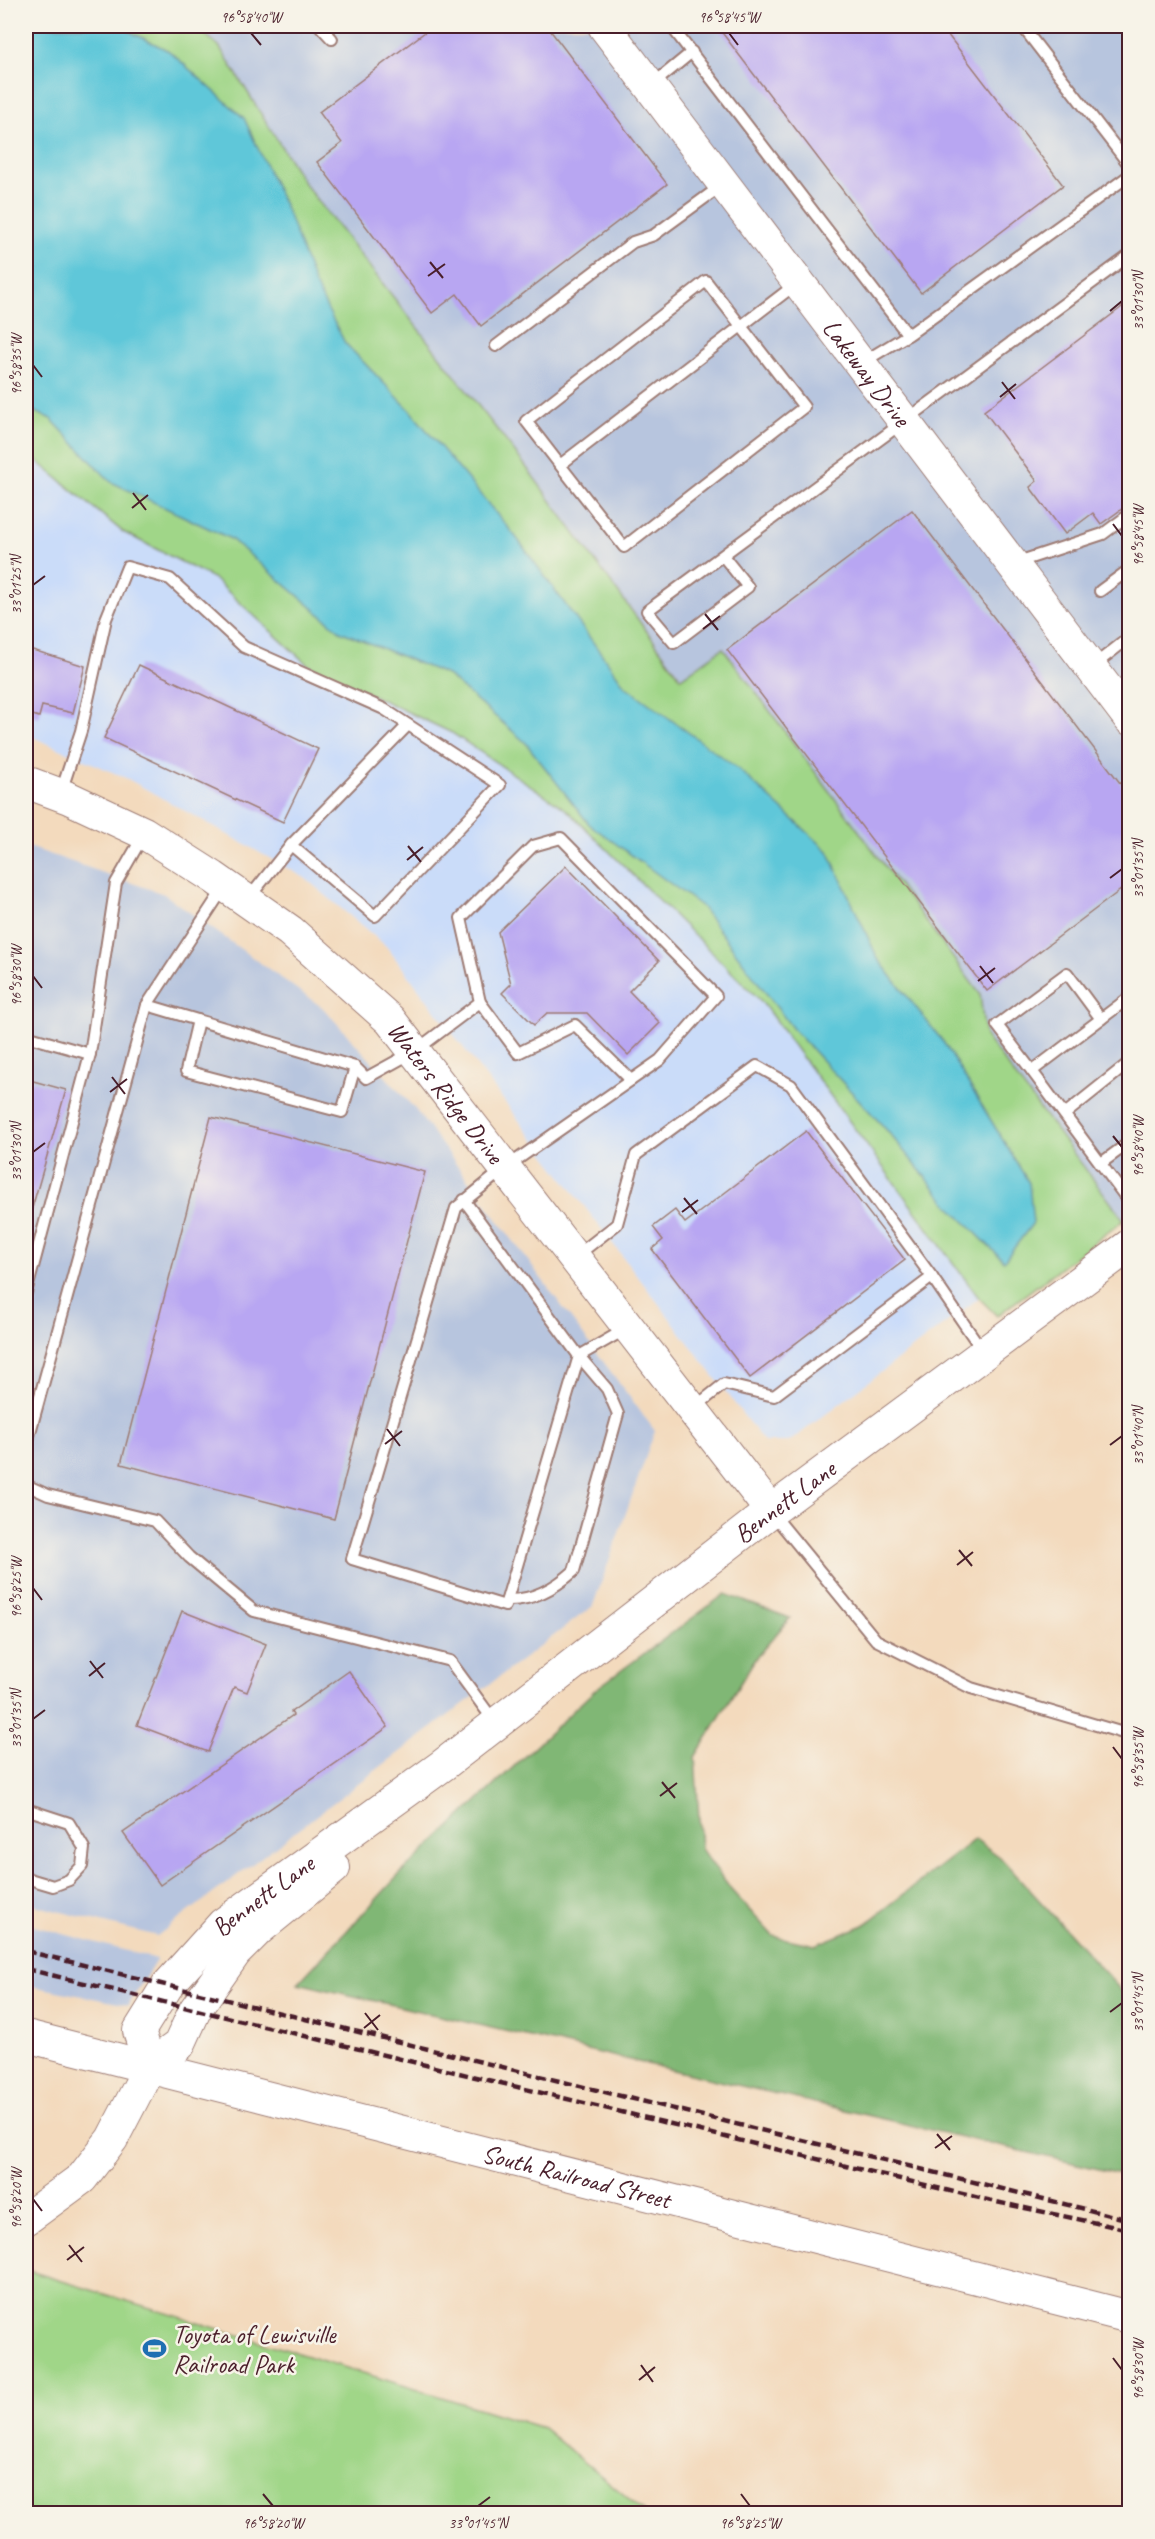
<svg xmlns="http://www.w3.org/2000/svg" width="1155" height="2539" font-family="Caveat,sans-serif">
  <style>
    .built { fill: #cadcf9 }
    .industrial { fill: #b7c5de }
    .green { fill: #a0d688; stroke: #757a5a; stroke-width: 1.5 }
    .forest { fill: #80b774; stroke: #656b50; stroke-width: 1.5 }
    .water { fill: #5ec7d9; stroke: #547382; stroke-width: 1.5 }
    .building { fill: #b8a6f2 }
    .lines { fill: none; stroke-linecap: round; stroke-linejoin: round }
    .lane-casing { stroke: #9e7c74; stroke-width: 14 }
    .secondary-casing { stroke: #9e7c74; stroke-width: 34 }
    .lane { stroke: #fff; stroke-width: 10 }
    .secondary { stroke: #fff; stroke-width: 32 }
    .rail { stroke: #4a1f2b; stroke-width: 4.5; stroke-dasharray: 9 4.5; stroke-linecap: butt }
    .ticks { fill: none; stroke: #4a1f2b; stroke-width: 2 }
    .labels { text-anchor: middle; dominant-baseline: central; stroke-width: 5; stroke-linejoin: round; paint-order: stroke }
    .street-label { font-size: 26px; fill: #4a1f2b; stroke: #f7f3e8 }
    .poi-label { font-size: 26px; fill: #4a1f2b; stroke: #f7f3e8; text-anchor: start }
    .neatline { fill: none; stroke: #4a1f2b; stroke-width: 2 }
    .ticks-label { font-size: 15px; text-anchor: middle; fill: #4a1f2b }
  </style>
  <rect width="100%" height="100%" fill="#f7f3e8"/>
  <filter id="ink" filterUnits="userSpaceOnUse"><feTurbulence type="fractalNoise" baseFrequency=".0167" numOctaves="2"/><feDisplacementMap in="SourceGraphic" scale="12" xChannelSelector="R" yChannelSelector="G"/><feConvolveMatrix kernelMatrix="1 2 1 2 8 2 1 2 1" color-interpolation-filters="sRGB"/></filter>
  <filter id="wash" filterUnits="userSpaceOnUse"><feTurbulence type="fractalNoise" baseFrequency=".008" numOctaves="4" result="noise"/><feDisplacementMap in="SourceGraphic" scale="24" xChannelSelector="R" yChannelSelector="G"/><feGaussianBlur stdDeviation="1.35" result="paint"/><feColorMatrix in="noise" values="0 0 0 0 0 0 0 0 0 0 0 0 0 0 0 0 0 1.4 0 .05"/><feComposite in="paint" operator="in"/></filter>
  <g filter="url(#wash)">
    <rect width="100%" height="100%" fill="#f3dabd"/>
    <polygon class="built" points="26,452 123,532 213,578 307,664 452,733 567,810 761,1001 979,1298 789,1442 764,1442 386,946 305,878 128,779 26,734"/>
    <g class="industrial">
      <polygon points="195,26 1129,26 1129,1216 1124,1220 985,1036 980,994 724,649 682,678 524,464 304,183 219,46"/>
      <polygon points="26,846 164,894 323,1008 415,1109 655,1431 593,1606 157,1936 26,1903"/>
      <polygon points="26,1924 157,1959 128,2005 26,1985"/>
    </g>
    <g class="green">
      <polygon points="26,26 195,26 219,46 304,183 524,464 681,678 723,648 980,994 985,1036 1124,1220 997,1316 979,1298 761,1001 567,810 452,733 307,664 213,578 123,532 26,452"/>
      <polygon points="26,2270 543,2428 646,2513 26,2513"/>
    </g>
    <polygon class="forest" points="725,1594 790,1618 755,1659 695,1757 701,1849 732,1891 773,1936 815,1945 864,1925 975,1839 1000,1857 1129,1999 1129,2176 298,1983 400,1874 596,1689"/>
    <polygon class="water" points="26,26 119,26 169,51 244,118 290,218 315,285 345,343 408,408 516,537 625,686 737,768 828,851 878,959 944,1043 1029,1183 1033,1223 1004,1261 952,1209 884,1127 793,1029 701,906 589,824 525,742 447,675 340,631 231,539 111,482 51,419 26,408"/>
    <g id="blocks">
      <g class="building">
        <polygon points="433,26 547,26 667,184 481,326 457,294 432,313 317,162 342,143 319,112"/>
        <polygon points="717,26 941,26 1063,185 921,293"/>
        <polygon points="1130,301 1130,503 1101,524 1093,513 1065,534 1030,487 1037,481 984,411"/>
        <polygon points="912,510 1130,796 1130,883 987,991 727,650"/>
        <polygon points="26,648 85,666 73,713 42,706 39,717 26,713"/>
        <polygon points="139,665 318,749 283,822 104,738"/>
        <polygon points="566,866 659,961 629,991 660,1023 628,1055 587,1013 547,1013 534,1025 502,993 511,984 498,932"/>
        <polygon points="26,1079 66,1090 30,1215 26,1214"/>
        <polygon points="211,1117 425,1172 334,1519 121,1464"/>
        <polygon points="806,1131 905,1260 750,1378 652,1249 663,1240 653,1227 675,1210 685,1223"/>
        <polygon points="182,1611 266,1644 247,1692 234,1687 208,1752 137,1725"/>
        <polygon points="349,1671 388,1727 160,1885 123,1833 293,1715 291,1712"/>
      </g>
    </g>
  </g>
  <g filter="url(#ink)">
    <use href="#blocks" fill-opacity="0" stroke="#9e7c74" stroke-width="1.5"/>
    <g class="lines">
      <defs>
        <g id="lane">
          <polyline points="320,26 332,39"/>
          <polyline points="671,26 908,335"/>
          <polyline points="1022,26 1130,166"/>
          <polyline points="653,84 692,52"/>
          <polyline points="496,346 633,242 654,235 721,186"/>
          <polyline points="863,362 911,333 1130,175"/>
          <path d="M560,465L526,421L706,281C739,323 771,365 804,407L624,547L560,465L796,284"/>
          <polyline points="723,556 748,587 674,643 647,611 1130,255"/>
          <polyline points="1015,563 1103,534 1130,514"/>
          <polyline points="1100,591 1130,569"/>
          <polyline points="1093,666 1130,637"/>
          <polyline points="61,792 81,731 106,619 127,567 170,579 244,647 384,709 500,785 375,916 291,845 249,898"/>
          <polyline points="291,845 408,725"/>
          <polyline points="223,889 147,1005 355,1067 366,1078 415,1051 480,1002 461,918 533,846 561,838 716,996 660,1060 505,1168 456,1208 352,1559 505,1606 579,1356 626,1329"/>
          <polyline points="1130,997 1032,1071 1130,1203"/>
          <polyline points="480,1002 518,1053 575,1025 631,1080"/>
          <polyline points="198,1020 186,1071 342,1112 355,1067"/>
          <polyline points="26,1036 90,1054"/>
          <polyline points="1032,1071 997,1025 1067,973 1101,1019"/>
          <polyline points="1065,1114 1130,1062"/>
          <polyline points="1100,1164 1130,1142"/>
          <path d="M464,1200L579,1356L607,1389L618,1414L574,1571C555,1588 533,1601 507,1600"/>
          <polyline points="575,1257 617,1224 636,1155 757,1066 791,1085 932,1277 982,1350"/>
          <polyline points="26,1293 90,1054 116,883 143,836"/>
          <polyline points="694,1408 724,1384 774,1396 932,1277"/>
          <polyline points="26,1447 147,1005"/>
          <polyline points="26,1485 48,1495 155,1521 189,1557 254,1611 450,1661 494,1721"/>
          <polyline points="773,1514 876,1640 971,1688 1130,1735"/>
          <polyline points="26,1809 69,1823 84,1848 82,1866 69,1880 53,1886 26,1878"/>
        </g>
        <g id="secondary">
          <path id="s1" d="M604,26L1130,719"/>
          <path id="s2" d="M26,782L69,798L144,833L213,877L290,931L390,1020L771,1511"/>
          <path id="s3" d="M26,2036L1130,2317"/>
          <path id="s4" d="M150,2066L139,2031L167,1986L223,1924L443,1765L771,1511L1130,1245"/>
          <polyline points="26,2219 82,2178 112,2139 150,2066 179,2045 195,2010 235,1953 259,1929 334,1868"/>
        </g>
      </defs>
      <use href="#lane" class="lane-casing"/>
      <use href="#secondary" class="secondary-casing"/>
      <use href="#lane" class="lane"/>
      <use href="#secondary" class="secondary"/>
      <g class="rail">
        <polyline points="26,1951 1130,2220"/>
        <polyline points="26,1969 996,2202 1130,2230"/>
      </g>
    </g>
  </g>
  <path class="ticks" d="M251,33L261,45M729,33L738,45M430,262L443,278M428,276L445,264M1110,311L1122,301M33,365L42,377M1002,382L1015,399M1000,397L1016,384M133,493L146,510M132,508L148,495M1113,524L1122,536M33,585L45,576M705,614L718,630M703,629L720,616M408,846L421,862M407,860L423,847M1110,878L1122,869M980,966L993,983M33,976L42,988M978,981L995,968M112,1077L125,1094M110,1092L127,1079M1113,1136L1122,1147M33,1152L45,1143M684,1198L697,1214M682,1212L698,1200M387,1429L400,1446M385,1444L402,1431M1110,1445L1122,1436M959,1550L972,1566M957,1565L973,1552M33,1588L42,1600M90,1661L103,1678M89,1676L105,1663M33,1719L45,1710M1113,1747L1122,1759M662,1782L675,1798M660,1796L677,1783M1110,2012L1122,2003M365,2013L378,2030M364,2028L380,2015M937,2134L950,2150M935,2148L952,2136M33,2199L42,2211M69,2245L82,2262M67,2260L84,2247M1113,2358L1122,2370M641,2365L653,2382M639,2380L655,2367M263,2494L273,2506M741,2494L750,2506M478,2506L490,2497"/>
  <defs>
    <symbol id="stadium-bare" viewBox="-9 -9 18 18"><path d="M0-5a6.5 5 0 1 0 0 10a6.5 5 0 1 0 0-10ZM-3.5-1.8h7v3.6h-7Z" fill="#1f6fb2" stroke="#f7f3e8" stroke-width="2.5" paint-order="stroke"/></symbol>
  </defs>
  <g fill-rule="evenodd">
    <use href="#stadium-bare" x="138" y="2332" width="33" height="33"/>
  </g>
  <g class="labels">
    <g class="street-label">
      <text stroke="none"><textPath href="#s1" startOffset="435">Lakeway Drive</textPath></text>
      <text stroke="none"><textPath href="#s2" startOffset="530">Waters Ridge Drive</textPath></text>
      <text stroke="none"><textPath href="#s4" startOffset="876">Bennett Lane</textPath></text>
      <text stroke="none"><textPath href="#s4" startOffset="222">Bennett Lane</textPath></text>
      <text stroke="none"><textPath href="#s3" startOffset="568">South Railroad Street</textPath></text>
    </g>
    <g class="poi-label">
      <text x="173" y="2334">Toyota of Lewisville<tspan x="173" dy="30">Railroad Park</tspan></text>
    </g>
  </g>
  <rect width="1155" height="2539" fill="none" stroke="#f7f3e8" stroke-width="66"/>
  <rect x="33" y="33" width="1089" height="2473" class="neatline"/>
  <g class="ticks-label">
    <text x="251" y="22">96°58'40"W</text>
    <text x="729" y="22">96°58'45"W</text>
    <text transform="translate(1138 301) rotate(-90)" y="5">33°01'30"N</text>
    <text transform="translate(16 365) rotate(-90)" y="5">96°58'35"W</text>
    <text transform="translate(1138 536) rotate(-90)" y="5">96°58'45"W</text>
    <text transform="translate(16 585) rotate(-90)" y="5">33°01'25"N</text>
    <text transform="translate(1138 869) rotate(-90)" y="5">33°01'35"N</text>
    <text transform="translate(16 976) rotate(-90)" y="5">96°58'30"W</text>
    <text transform="translate(1138 1147) rotate(-90)" y="5">96°58'40"W</text>
    <text transform="translate(16 1152) rotate(-90)" y="5">33°01'30"N</text>
    <text transform="translate(1138 1436) rotate(-90)" y="5">33°01'40"N</text>
    <text transform="translate(16 1588) rotate(-90)" y="5">96°58'25"W</text>
    <text transform="translate(16 1719) rotate(-90)" y="5">33°01'35"N</text>
    <text transform="translate(1138 1759) rotate(-90)" y="5">96°58'35"W</text>
    <text transform="translate(1138 2003) rotate(-90)" y="5">33°01'45"N</text>
    <text transform="translate(16 2199) rotate(-90)" y="5">96°58'20"W</text>
    <text transform="translate(1138 2370) rotate(-90)" y="5">96°58'30"W</text>
    <text x="273" y="2528">96°58'20"W</text>
    <text x="478" y="2528">33°01'45"N</text>
    <text x="750" y="2528">96°58'25"W</text>
  </g>
</svg>
